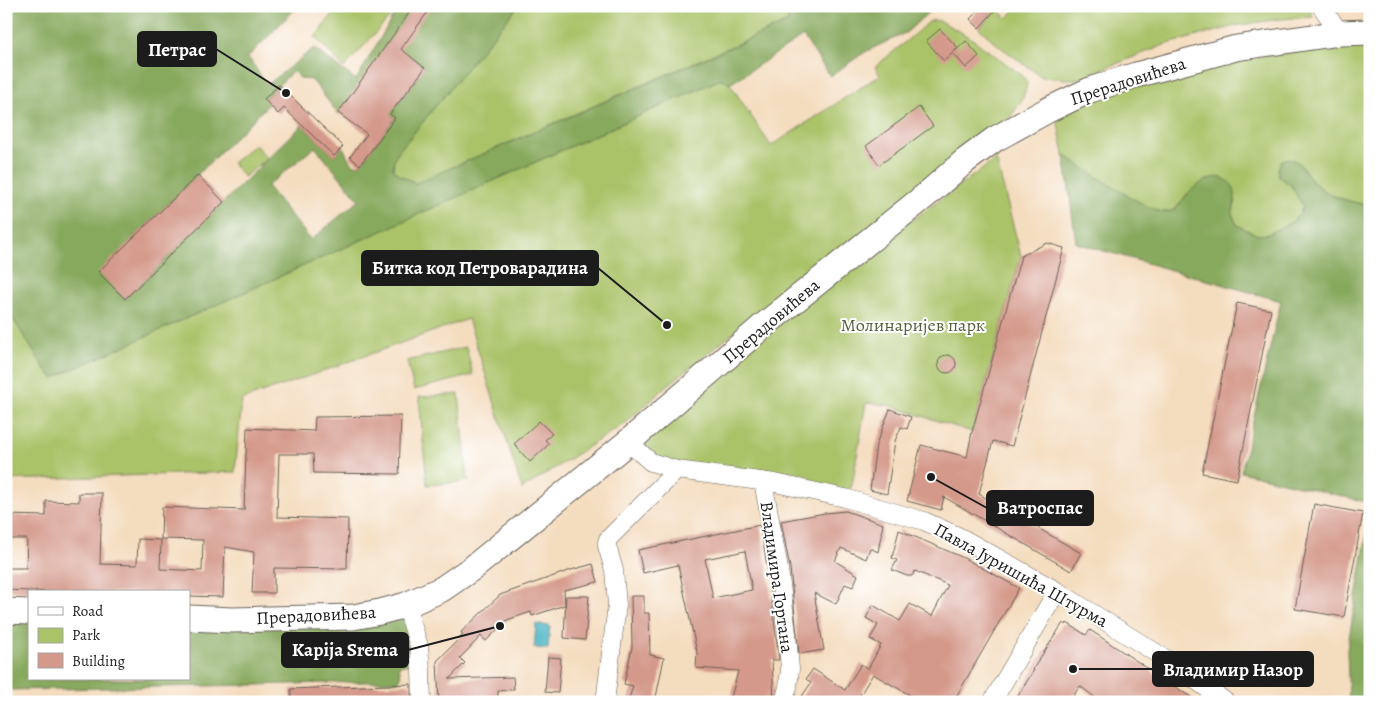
<svg xmlns="http://www.w3.org/2000/svg" width="1376" height="708" viewBox="0 0 1376 708" font-family="Alegreya,serif">
	<style>
		.green { fill: #aac369; stroke: #637042 }
		.forest { fill: #87a95d; stroke: #52623c; fill-rule: evenodd }
		.water { fill: #46b3c2; stroke: #31686f }
		.building { fill: #d4998a; fill-rule: evenodd }
		.lines { fill: none; stroke-linecap: round; stroke-linejoin: round }
		.minor-casing { stroke: #685f55; stroke-width: 19 }
		.secondary-casing { stroke: #685f55; stroke-width: 27 }
		.minor { stroke: #fff; stroke-width: 18 }
		.secondary { stroke: #fff; stroke-width: 25 }
		.labels { text-anchor: middle; dominant-baseline: central; stroke-width: 4; stroke-linejoin: round; paint-order: stroke }
		.street-label { font-size: 18px; fill: #1c1c1c; stroke: #fff }
		.park-label { font-size: 18px; fill: #555f3b; stroke: #fff }
		.leader { fill: none; stroke: #1c1c1c; stroke-width: 2 }
		.callout-dot { fill: #1c1c1c; stroke: #fff; stroke-width: 2 }
		.callout { fill: #1c1c1c; stroke: #1c1c1c; stroke-width: 2 }
		.callout-label { font-size: 19px; text-anchor: middle; font-weight: bold; fill: #fff }
	</style>
	<rect width="100%" height="100%" fill="#fff"/>
	<filter id="ink" filterUnits="userSpaceOnUse"><feTurbulence type="fractalNoise" baseFrequency=".02" numOctaves="2"/><feDisplacementMap in="SourceGraphic" scale="10" xChannelSelector="R" yChannelSelector="G"/><feConvolveMatrix kernelMatrix="1 2 1 2 8 2 1 2 1" color-interpolation-filters="sRGB"/></filter>
	<filter id="wash" filterUnits="userSpaceOnUse"><feTurbulence type="fractalNoise" baseFrequency=".0096" numOctaves="4" result="noise"/><feDisplacementMap in="SourceGraphic" scale="20" xChannelSelector="R" yChannelSelector="G"/><feGaussianBlur stdDeviation="1.12" result="paint"/><feColorMatrix in="noise" values="0 0 0 0 0 0 0 0 0 0 0 0 0 0 0 0 0 1.4 0 .05"/><feComposite in="paint" operator="in"/></filter>
	<g filter="url(#wash)">
		<rect width="100%" height="100%" fill="#f4dcbe"/>
		<path class="green" d="M 339,6 L 394,6 L 397,9 L 344,68 L 315,37 Z
			M 518,6 L 784,6 L 790,21 L 416,183 L 399,175 L 393,169 L 394,160 L 398,152 Z
			M 1015,6 L 1309,6 L 1313,17 L 1279,19 L 1235,26 L 1164,45 L 1078,79 L 1067,79 L 1042,77 L 999,46 L 979,28 L 997,9 L 1007,18 L 1017,8 Z
			M 934,20 L 940,21 L 968,36 L 1023,76 L 1027,83 C 1025,96 1020,104 1012,115 L 753,317 L 668,385 L 627,422 L 522,489 L 468,319 L 242,400 L 235,472 L 6,480 L 6,308 L 45,369 L 53,378 L 721,79 L 730,84 L 771,146 L 880,75 L 875,67 L 929,22 Z
			M 1370,41 L 1370,206 C 1341,200 1316,193 1302,165 L 1291,185 L 1303,206 L 1300,214 L 1292,222 L 1268,234 L 1257,235 L 1237,225 L 1232,214 L 1236,201 L 1187,194 C 1181,202 1175,213 1164,212 C 1149,212 1090,172 1074,162 L 1064,154 L 1057,119 L 1094,98 L 1184,68 Z
			M 255,144 L 267,158 L 244,177 L 232,163 Z
			M 996,159 L 1021,256 L 972,432 L 888,405 L 866,403 L 852,485 L 845,498 L 651,462 L 645,441 L 765,335 L 908,223 Z
			M 466,347 L 473,375 L 414,390 L 407,361 Z
			M 459,394 L 468,481 L 427,485 L 419,397 Z"/>
		<path class="forest" d="M 6,6 L 298,6 L 248,57 L 267,85 L 314,48 L 356,80 L 399,6 L 518,6 L 398,152 L 394,160 L 393,169 L 399,175 L 416,183 L 789,22 L 784,6 L 935,6 L 907,32 L 865,52 L 830,76 L 803,36 L 730,84 L 721,79 L 53,378 L 45,369 L 6,308 ZM 408,55 L 425,68 L 398,104 ZM 293,71 L 301,79 L 312,80 L 338,114 L 346,106 L 382,105 L 395,118 L 360,165 L 355,165 C 348,160 346,154 343,146 L 334,156 L 302,125 L 125,299 L 99,272 L 269,104 L 264,99 ZM 315,147 L 359,200 L 311,240 L 267,186 Z
			M 1064,154 L 1074,162 C 1090,172 1150,212 1164,212 C 1176,213 1180,202 1187,195 C 1193,187 1203,181 1212,178 C 1217,177 1222,177 1226,180 C 1239,187 1235,202 1232,214 L 1237,225 L 1257,235 L 1268,234 L 1292,222 L 1300,214 L 1303,206 L 1291,185 L 1279,177 L 1278,169 L 1281,161 L 1288,158 C 1304,163 1299,166 1308,175 C 1312,180 1317,186 1322,190 C 1332,198 1357,203 1370,206 L 1370,503 L 1241,472 L 1281,301 L 1076,243 Z
			M 1370,515 L 1370,702 L 1349,702 L 1347,650 Z
			M 406,605 L 421,662 L 399,666 L 401,677 L 399,681 L 254,685 L 6,690 L 6,622 L 29,621 L 29,679 L 189,679 L 189,619 Z"/>
		<path class="water" d="M 536,624 L 550,626 L 548,649 L 534,648 Z"/>
		<g id="blocks">
			<path class="building" d="M 414,6 L 432,6 L 401,49 L 425,68 L 390,114 L 395,118 L 360,165 L 350,157 L 367,134 L 338,113 Z
				M 982,6 L 999,6 L 979,28 L 970,19 Z
				M 940,29 L 958,48 L 944,61 L 926,41 Z
				M 966,41 L 979,56 L 966,68 L 953,53 Z
				M 279,85 L 343,146 L 334,156 L 284,108 L 278,114 L 264,99 Z
				M 919,107 L 933,126 L 879,165 L 866,146 Z
				M 198,175 L 224,202 L 125,299 L 98,272 Z
				M 1047,243 L 1064,248 L 1012,446 L 993,441 L 979,494 L 1081,553 L 1071,571 L 944,497 L 941,510 L 907,501 L 921,445 L 967,457 L 972,432 L 1021,256 Z
				M 1237,303 L 1271,310 L 1237,480 L 1202,473 Z
				M938 364a9 9 0 1 1 18 0a9 9 0 1 1-18 0Z
				M 890,409 L 911,417 L 907,429 L 901,427 L 895,441 L 887,494 L 870,490 L 876,445 Z
				M 401,416 L 399,474 L 314,473 L 313,454 L 279,454 L 277,517 L 348,519 L 347,569 L 274,568 L 274,593 L 252,593 L 254,552 L 225,547 L 223,597 L 189,596 L 189,592 L 52,592 L 6,590 L 6,568 L 26,568 L 27,539 L 6,539 L 6,515 L 46,516 L 46,501 L 79,502 L 79,493 L 102,493 L 100,564 L 137,565 L 138,539 L 161,540 L 160,569 L 202,571 L 203,540 L 161,539 L 162,507 L 244,510 L 247,428 L 314,431 L 315,417 Z
				M 539,421 L 552,434 L 545,440 L 549,444 L 530,462 L 514,444 Z
				M 1314,504 L 1363,513 L 1344,617 L 1295,609 Z
				M 846,511 L 883,524 L 878,552 L 870,548 L 866,559 L 841,548 L 835,561 L 858,575 L 853,587 L 845,584 L 836,604 L 814,593 L 824,650 L 799,654 L 790,568 L 781,521 L 825,513 Z
				M 760,525 L 768,571 L 779,660 L 772,660 L 774,702 L 730,702 L 738,671 L 696,668 L 697,652 L 678,565 L 643,573 L 638,550 ZM 745,551 L 752,590 L 713,598 L 705,559 Z
				M 899,530 L 964,558 L 1019,588 L 953,702 L 922,702 L 873,674 L 858,698 L 864,702 L 798,702 L 811,683 L 806,679 L 813,669 L 845,690 L 861,664 L 868,669 L 881,645 L 870,639 L 878,625 L 866,618 L 873,605 L 900,621 L 910,604 L 932,616 L 948,585 L 915,571 L 912,576 L 907,576 L 892,570 L 897,560 L 892,558 Z
				M 593,564 L 598,582 L 564,590 L 565,605 L 532,616 L 531,612 L 507,620 L 486,641 L 481,636 L 460,658 L 465,663 L 449,679 L 513,677 L 514,689 L 498,691 L 498,702 L 439,702 L 437,661 L 463,635 L 461,632 L 500,595 L 571,570 Z
				M 566,596 L 589,596 L 585,640 L 564,638 Z
				M 631,596 L 644,596 L 644,613 L 649,613 L 650,655 L 664,658 L 655,702 L 628,702 L 633,686 L 624,684 L 632,647 Z
				M 1063,623 L 1066,625 L 1067,623 L 1086,635 L 1090,630 L 1198,702 L 1101,702 L 1080,686 L 1069,702 L 1014,702 L 1034,670 L 1033,669 Z
				M 548,657 L 561,658 L 558,693 L 545,692 Z
				M 411,684 L 411,702 L 291,702 L 291,689 Z"/>
		</g>
	</g>
	<g filter="url(#ink)">
		<use href="#blocks" fill-opacity="0" stroke="#685f55" stroke-width="1"/>
		<g class="lines">
			<defs>
				<path id="minor" d="M 1321,6 L 1340,33
					M 628,442 L 651,462 L 677,470 L 775,483 L 845,498 L 924,521 L 962,538 L 1057,591 L 1169,661 L 1226,702
					M 763,481 L 779,569 L 787,633 L 790,669 L 788,687 L 784,702
					M 406,605 L 419,646 L 421,671 L 422,702
					M 605,702 L 617,605 L 614,570 L 607,546 L 607,542 L 608,539 L 677,470
					M 992,702 L 1057,591"/>
				<path id="secondary" d="M 6,611 L 29,612
					M 189,618 L 232,620 L 353,617 L 380,612 L 406,605 L 442,589 L 474,567 L 628,442 L 763,326 L 925,196 L 965,161 L 995,139 L 1048,110 L 1090,90 L 1136,75 L 1236,48 L 1340,33 L 1370,32"/>
			</defs>
			<use href="#minor" class="minor-casing"/>
			<use href="#secondary" class="secondary-casing"/>
			<use href="#minor" class="minor"/>
			<use href="#secondary" class="secondary"/>
		</g>
	</g>
	<g class="labels">
		<g class="street-label">
			<text transform="translate(1128 81) rotate(-18)">Прерадовићева</text>
			<text transform="translate(771 321) rotate(-40)">Прерадовићева</text>
			<text transform="translate(1021 575) rotate(29)">Павла Јуришића Штурма</text>
			<text transform="translate(777 577) rotate(82)">Владимира Гортана</text>
			<text transform="translate(316 615) rotate(-3)">Прерадовићева</text>
		</g>
		<g class="park-label">
			<text x="913" y="325">Молинаријев парк</text>
		</g>
	</g>
	<path class="leader" d="M286 93L216 49M667 325L598 268M931 477L987 508M500 626L408 650M1073 669L1153 669"/>
	<g class="callout-dot">
		<circle cx="286" cy="93" r="5"/>
		<circle cx="667" cy="325" r="5"/>
		<circle cx="931" cy="477" r="5"/>
		<circle cx="500" cy="626" r="5"/>
		<circle cx="1073" cy="669" r="5"/>
	</g>
	<g class="callout">
		<rect x="138" y="32" width="78" height="34" rx="5"/>
		<rect x="362" y="251" width="236" height="34" rx="5"/>
		<rect x="987" y="491" width="106" height="34" rx="5"/>
		<rect x="282" y="633" width="126" height="34" rx="5"/>
		<rect x="1153" y="652" width="160" height="34" rx="5"/>
	</g>
	<g class="callout-label">
		<text x="177" y="56">Петрас</text>
		<text x="480" y="274">Битка код Петроварадина</text>
		<text x="1040" y="514">Ватроспас</text>
		<text x="345" y="656">Kapija Srema</text>
		<text x="1233" y="676">Владимир Назор</text>
	</g>
	<rect width="1376" height="708" fill="none" stroke="#fff" stroke-width="25"/>
	<rect x="28" y="590" width="162" height="90" fill="#ffffff" stroke="#a4a4a4"/>
	<rect x="38" y="607" width="25" height="8" fill="#ffffff" stroke="#a4a4a4"/>
	<text x="72" y="616" font-size="15" fill="#1c1c1c">Road</text>
	<rect x="38" y="628" width="25" height="15" fill="#aac369" stroke="#a4a4a4"/>
	<text x="72" y="640" font-size="15" fill="#1c1c1c">Park</text>
	<rect x="38" y="653" width="25" height="15" fill="#d4998a" stroke="#a4a4a4"/>
	<text x="72" y="666" font-size="15" fill="#1c1c1c">Building</text>
</svg>
